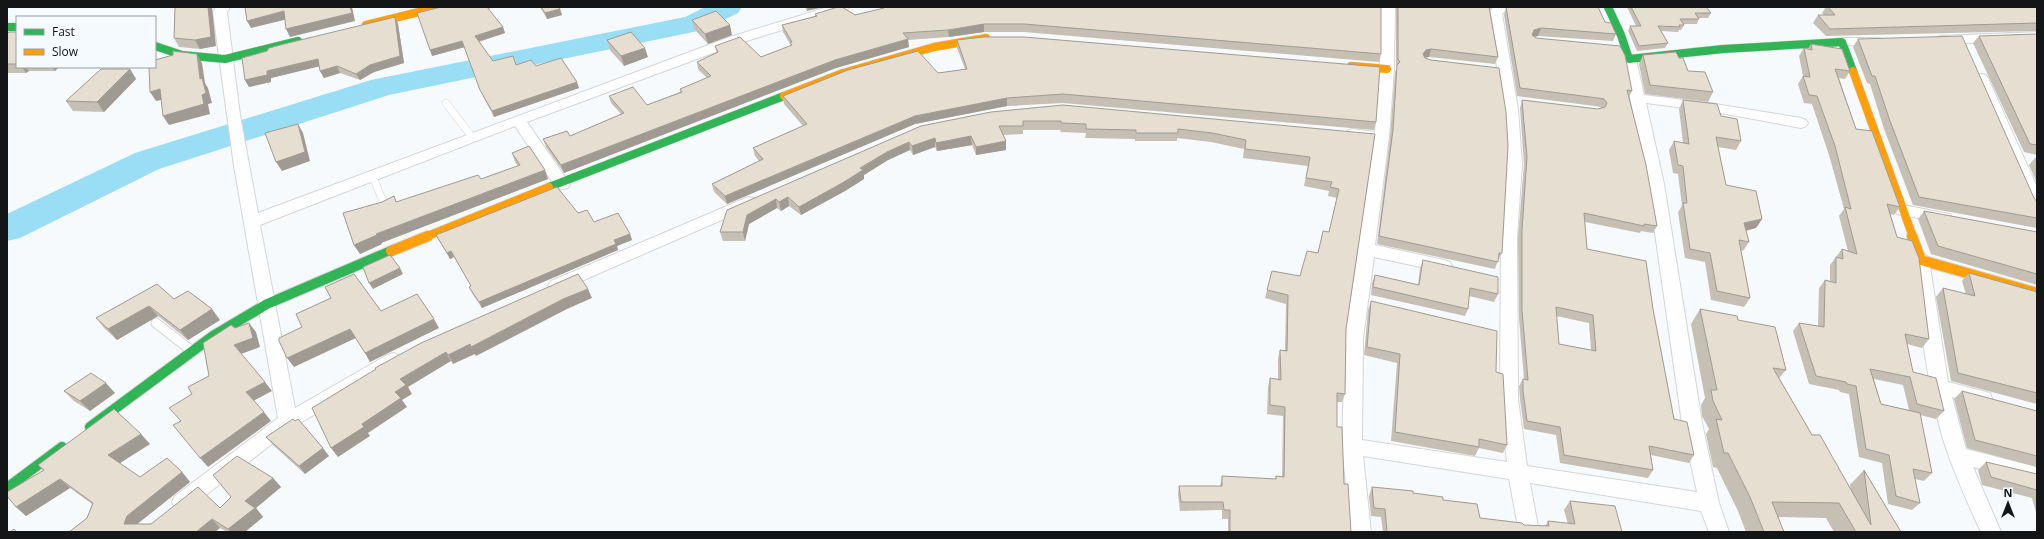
<svg xmlns="http://www.w3.org/2000/svg" width="2044" height="539" viewBox="0 0 2044 539" font-family="'Open Sans',sans-serif">
	<style>
		.lines { fill: none; stroke-linecap: round; stroke-linejoin: round }
		.river { fill: #9adef5; fill-rule: evenodd }
		.lane-far1-casing { stroke: #d3d5d7; stroke-width: 8 }
		.lane-casing { stroke: #d3d5d7; stroke-width: 11 }
		.street-casing { stroke: #d3d5d7; stroke-width: 2 }
		.fast-far1-casing { stroke: #d3d5d7; stroke-width: 9 }
		.fast-casing { stroke: #d3d5d7; stroke-width: 12 }
		.slow-far1-casing { stroke: #d3d5d7; stroke-width: 9 }
		.slow-casing { stroke: #d3d5d7; stroke-width: 12 }
		.lane-far1 { stroke: #fefeff; stroke-width: 7 }
		.lane { stroke: #fefeff; stroke-width: 9 }
		.street { fill: #fefeff; fill-rule: evenodd }
		.fast-far1 { stroke: #30b455; stroke-width: 8 }
		.fast { stroke: #30b455; stroke-width: 10 }
		.slow-far1 { stroke: #ff9f0a; stroke-width: 8 }
		.slow { stroke: #ff9f0a; stroke-width: 10 }
		.wall { fill: #c5bfb4; fill-rule: evenodd }
		.shaded-wall { fill: #a09b92 }
		.building { fill: #e5ded1; stroke: #a09b92; fill-rule: evenodd }
	</style>
	<rect width="100%" height="100%" fill="#f7fafc"/>
	<g class="lines">
		<path class="river" d="M 705,7 L 742,7 L 738,13 L 703,30 L 389,95 L 159,169 L 20,238 L 7,241 L 7,214 L 135,153 L 371,80 L 685,17 Z"/>
		<defs>
			<path id="lane-far1" d="M 446,103 L 472,137
				M 372,175 L 385,206"/>
			<path id="lane" d="M 156,323 L 192,351"/>
			<path id="street" d="M 216,7 L 230,7 L 227,12 L 240,115 L 258,213 L 730,37 L 828,7 L 849,7 L 847,10 L 740,43 L 527,122 L 570,184 L 568,188 L 562,189 L 556,188 L 515,126 L 260,225 L 295,408 L 387,355 L 393,353 L 399,355 L 402,360 L 399,365 L 295,426 L 189,508 L 182,511 L 175,508 L 172,502 L 175,496 L 278,418 L 234,166 L 213,12 Z
				M 1381,7 L 1395,7 L 1394,69 L 1389,137 L 1375,245 L 1444,260 L 1450,262 L 1452,266 L 1450,270 L 1444,272 L 1374,257 L 1363,338 L 1362,440 L 1507,462 L 1500,399 L 1501,238 L 1506,164 L 1504,109 L 1488,14 L 1493,7 L 1509,7 L 1502,14 L 1518,109 L 1522,164 L 1517,238 L 1518,399 L 1527,466 L 1697,492 L 1682,423 L 1648,184 L 1622,59 L 1624,56 L 1634,56 L 1636,59 L 1644,95 L 1715,104 L 1801,118 L 1806,120 L 1808,123 L 1806,126 L 1801,128 L 1715,112 L 1646,103 L 1664,184 L 1702,423 L 1719,503 L 1729,532 L 1709,532 L 1701,511 L 1530,483 L 1539,532 L 1519,532 L 1509,479 L 1363,456 L 1371,532 L 1351,532 L 1342,446 L 1345,338 L 1374,141 L 1347,137 L 1345,134 L 1347,131 L 1352,129 L 1375,132 L 1380,69 Z
				M 2037,32 L 2037,40 L 1941,44 L 1936,43 L 1934,40 L 1936,37 L 1941,36 Z
				M 1842,38 L 1878,38 L 1883,39 L 1885,42 L 1883,45 L 1878,46 L 1837,45 L 1835,42 L 1837,39 Z
				M 1981,74 L 1986,75 L 1988,78 L 2037,187 L 2037,211 L 2031,210 L 2029,206 L 1974,78 L 1976,75 Z
				M 748,197 L 754,198 L 756,202 L 754,206 L 563,289 L 557,291 L 551,289 L 548,285 L 551,281 Z
				M 1903,205 L 1944,213 L 1950,214 L 1952,218 L 1950,222 L 1944,223 L 1897,214 L 1895,210 L 1897,206 Z
				M 1921,254 L 1927,256 L 1929,260 L 1948,382 L 1990,393 L 1992,398 L 1990,403 L 1983,405 L 1952,397 L 1966,449 L 2037,467 L 2037,483 L 1973,467 L 2001,532 L 1981,532 C 1967,502 1953,471 1943,439 C 1926,381 1920,320 1913,260 L 1915,256 Z"/>
			<path id="fast-far1" d="M 1608,7 L 1621,35 L 1629,59 L 1723,49 L 1842,42 L 1853,71
				M 7,27 L 17,27
				M 155,46 L 182,55 L 225,59 L 298,41
				M 549,187 L 784,96"/>
			<path id="fast" d="M 90,427 L 213,336 L 267,304 L 391,251
				M 7,488 L 62,447"/>
			<path id="slow-far1" d="M 366,25 L 439,7
				M 1351,66 L 1387,69
				M 1853,71 L 1913,237
				M 784,96 L 843,73 L 934,47 L 986,38
				M 425,237 L 549,187"/>
			<path id="slow" d="M 1912,236 L 1921,260 L 2037,293
				M 391,251 L 428,236"/>
		</defs>
		<use href="#lane-far1" class="lane-far1-casing"/>
		<use href="#lane" class="lane-casing"/>
		<use href="#street" class="street-casing"/>
		<use href="#fast-far1" class="fast-far1-casing"/>
		<use href="#fast" class="fast-casing"/>
		<use href="#slow-far1" class="slow-far1-casing"/>
		<use href="#slow" class="slow-casing"/>
		<use href="#lane-far1" class="lane-far1"/>
		<use href="#lane" class="lane"/>
		<use href="#street" class="street"/>
		<use href="#fast-far1" class="fast-far1"/>
		<use href="#fast" class="fast"/>
		<use href="#slow-far1" class="slow-far1"/>
		<use href="#slow" class="slow"/>
	</g>
	<path class="wall" d="M 175,7 L 216,46 L 200,49 L 179,47 L 174,38 Z
		M 540,7 L 559,7 L 562,15 L 547,19 Z
		M 881,7 L 1381,7 L 1381,54 L 1379,62 L 1024,32 L 984,32 L 949,37 L 908,40 L 909,47 L 836,68 L 564,173 L 546,147 L 543,139 L 570,136 L 621,114 L 611,103 L 609,96 L 647,105 L 680,92 L 680,89 L 707,78 L 698,69 L 697,62 L 717,53 L 715,46 L 761,57 L 791,46 L 790,44 L 783,32 L 782,25 L 815,16 L 815,14 L 855,15 L 882,9 Z
		M 1396,7 L 1492,7 L 1490,9 L 1498,57 L 1495,64 L 1429,57 L 1424,57 L 1502,253 L 1498,260 L 1495,269 L 1377,244 L 1390,137 L 1395,72 L 1397,68 L 1396,66 Z
		M 1506,7 L 1605,22 L 1616,34 L 1613,41 L 1538,36 L 1534,37 L 1536,38 L 1632,91 L 1629,97 L 1657,226 L 1653,233 L 1641,231 L 1640,233 L 1585,222 L 1587,249 L 1653,309 L 1674,419 L 1694,455 L 1689,463 L 1651,455 L 1653,470 L 1648,478 L 1560,463 L 1556,435 L 1524,429 L 1520,399 L 1519,386 L 1523,379 L 1524,379 L 1519,318 L 1518,238 L 1524,164 L 1520,108 L 1522,100 L 1598,109 L 1602,108 L 1600,107 L 1595,106 L 1517,96 L 1504,15 ZM 1556,316 L 1589,323 L 1591,350 L 1559,344 Z
		M 1627,7 L 1706,7 L 1711,13 L 1708,18 L 1699,18 L 1697,24 L 1683,24 L 1684,25 L 1681,30 L 1679,30 L 1678,32 L 1661,31 L 1668,43 L 1665,48 L 1637,51 L 1628,31 L 1630,26 L 1636,26 Z
		M 1826,7 L 2037,7 L 2037,31 L 1826,36 L 1813,23 L 1818,15 L 1824,15 L 1822,13 Z
		M 488,9 L 503,27 L 505,33 L 479,42 L 493,61 L 516,65 L 536,66 L 579,88 L 494,117 L 483,96 L 465,47 L 432,56 Z
		M 395,17 L 398,24 L 404,63 L 374,72 L 360,80 L 340,73 L 324,78 L 320,71 L 319,66 L 271,78 L 271,82 L 249,87 L 245,80 Z
		M 692,20 L 732,35 L 708,44 L 694,29 Z
		M 17,32 L 17,67 L 59,67 L 55,71 L 29,71 L 26,73 L 7,73 L 7,34 Z
		M 2037,34 L 2037,155 L 2024,152 L 1973,43 L 1979,36 Z
		M 1858,39 L 2034,198 L 2037,202 L 2037,228 L 1913,205 L 1884,129 L 1870,84 L 1867,83 L 1853,47 Z
		M 607,40 L 648,57 L 624,66 L 610,50 Z
		M 957,40 L 1376,122 L 1374,130 L 1063,103 L 1007,106 L 915,124 L 727,204 L 714,192 L 712,184 L 759,161 L 755,156 L 753,148 L 803,126 L 784,104 L 783,96 L 965,69 L 957,48 Z
		M 1811,44 L 1850,71 L 1845,79 L 1839,78 L 1856,129 L 1900,207 L 1894,215 L 1890,214 L 1929,339 L 1922,348 L 1907,344 L 1913,372 L 1944,411 L 1936,419 L 1920,415 L 1932,473 L 1924,481 L 1915,479 L 1920,503 L 1912,510 L 1888,504 L 1882,463 L 1859,457 L 1849,394 L 1840,392 L 1839,390 L 1809,384 L 1793,331 L 1799,323 L 1818,326 L 1819,288 L 1825,280 L 1830,281 L 1830,265 L 1842,249 L 1848,251 L 1839,216 L 1844,209 L 1829,155 L 1812,104 L 1804,103 L 1798,84 L 1803,76 L 1799,56 L 1804,48 L 1808,49 ZM 1874,379 L 1903,385 L 1909,410 L 1881,404 Z
		M 1643,55 L 1679,58 L 1688,71 L 1713,92 L 1708,102 L 1645,94 L 1639,64 Z
		M 130,69 L 136,79 L 104,112 L 73,111 L 66,101 Z
		M 1683,100 L 1721,116 L 1741,141 L 1736,150 L 1718,147 L 1726,185 L 1762,219 L 1756,228 L 1746,231 L 1749,242 L 1743,251 L 1741,250 L 1750,298 L 1744,307 L 1711,300 L 1705,262 L 1685,258 L 1678,212 L 1682,206 L 1678,174 L 1673,173 L 1669,150 L 1674,141 L 1683,143 L 1679,109 Z
		M 991,112 L 1375,134 L 1346,329 L 1345,394 L 1342,402 L 1337,402 L 1337,427 L 1344,484 L 1351,532 L 1228,532 L 1228,519 L 1222,519 L 1222,510 L 1180,511 L 1178,494 L 1179,486 L 1220,486 L 1222,476 L 1275,479 L 1276,476 L 1282,477 L 1283,416 L 1267,414 L 1268,387 L 1270,378 L 1278,379 L 1278,359 L 1280,350 L 1285,350 L 1286,304 L 1265,298 L 1267,290 L 1300,276 L 1317,253 L 1329,232 L 1337,198 L 1328,196 L 1329,191 L 1304,186 L 1308,166 L 1243,158 L 1244,149 L 1211,142 L 1177,138 L 1177,141 L 1135,141 L 1135,139 L 1085,138 L 1086,133 L 1060,132 L 1061,130 L 1023,130 L 1023,134 L 1003,135 L 1006,150 L 976,155 L 972,145 L 937,151 L 935,147 L 913,155 L 910,150 L 888,160 L 864,175 L 864,179 L 845,191 L 801,215 L 789,206 L 781,211 L 777,208 L 749,224 L 745,241 L 723,241 L 720,232 L 727,210 Z
		M 512,153 L 548,179 L 381,243 L 382,244 L 360,254 L 354,245 L 382,202 L 394,196 L 397,202 L 481,179 L 518,166 L 515,162 Z
		M 2036,157 L 2037,157 L 2037,183 L 2029,165 Z
		M 1924,211 L 2037,232 L 2037,285 L 1931,254 L 1918,219 Z
		M 578,213 L 594,222 L 630,234 L 632,240 L 617,246 L 618,250 L 482,308 L 472,293 L 469,287 L 471,286 L 454,257 L 450,259 L 436,235 Z
		M 1423,260 L 1498,294 L 1494,302 L 1469,296 L 1468,309 L 1465,316 L 1371,295 L 1372,283 L 1375,275 L 1418,285 L 1420,268 Z
		M 1969,273 L 2037,292 L 2037,404 L 1951,381 L 1936,297 L 1943,288 L 1966,294 L 1962,281 Z
		M 174,299 L 220,320 L 188,340 L 158,316 L 117,340 L 105,329 L 96,318 Z
		M 1371,301 L 1496,372 L 1507,445 L 1503,453 L 1479,448 L 1475,456 L 1391,441 L 1397,363 L 1364,355 L 1368,310 Z
		M 1700,309 L 1738,320 L 1786,370 L 1779,378 L 1812,435 L 1851,489 L 1850,485 L 1864,470 L 1901,532 L 1834,532 L 1826,518 L 1778,517 L 1784,532 L 1746,532 L 1738,511 L 1717,468 L 1713,467 L 1706,434 L 1709,429 L 1702,416 L 1701,405 L 1705,398 L 1691,324 Z
		M 64,391 L 115,393 L 90,411 L 74,401 Z
		M 1962,391 L 2037,411 L 2037,467 L 1967,448 L 1954,399 Z
		M 266,437 L 329,456 L 305,474 L 273,445 Z
		M 150,444 L 119,463 L 140,477 L 182,472 L 190,482 L 137,524 L 151,524 L 220,508 L 273,478 L 281,487 L 256,508 L 263,517 L 245,532 L 227,532 L 220,528 L 69,532 L 87,518 L 92,504 L 70,488 L 26,516 L 16,507 L 43,470 L 38,465 Z
		M 1986,462 L 2037,474 L 2037,516 L 2032,498 L 1982,485 L 1978,470 Z
		M 1372,487 L 1413,493 L 1443,500 L 1480,518 L 1524,525 L 1545,526 L 1548,521 L 1568,524 L 1564,510 L 1570,501 L 1622,532 L 1383,532 L 1381,517 L 1371,516 L 1369,496 Z"/>
	<path class="shaded-wall" d="M 208,7 L 212,7 L 216,46 L 200,49 L 195,40 Z
		M 350,7 L 352,7 L 355,21 L 290,37 L 286,29 Z
		M 485,7 L 493,7 L 486,10 Z
		M 806,7 L 824,7 L 807,11 Z
		M 560,9 L 562,15 L 547,19 L 545,13 Z
		M 284,11 L 288,19 L 251,28 L 247,21 Z
		M 395,17 L 398,24 L 404,63 L 374,72 L 360,80 L 356,74 Z
		M 984,24 L 984,32 L 949,37 L 948,30 Z
		M 730,25 L 732,35 L 708,44 L 705,34 Z
		M 503,27 L 505,33 L 477,42 L 475,36 Z
		M 1541,28 L 1538,36 L 1532,37 L 1534,30 Z
		M 908,39 L 909,47 L 836,68 L 564,173 L 561,165 L 835,60 Z
		M 462,41 L 465,47 L 432,56 L 430,50 Z
		M 645,48 L 648,57 L 624,66 L 621,56 Z
		M 1431,49 L 1429,57 L 1424,58 L 1423,54 L 1426,50 Z
		M 197,54 L 202,63 L 205,83 L 208,88 L 212,103 L 208,104 L 210,114 L 169,125 L 163,116 L 202,95 Z
		M 318,59 L 321,66 L 271,78 L 271,82 L 249,87 L 245,80 L 267,71 Z
		M 337,66 L 340,73 L 324,78 L 320,71 Z
		M 22,67 L 26,67 L 29,71 L 26,73 Z
		M 52,67 L 59,67 L 55,71 Z
		M 130,69 L 136,79 L 104,112 L 97,102 Z
		M 577,82 L 579,88 L 494,117 L 492,111 Z
		M 160,89 L 166,99 L 156,101 L 150,92 Z
		M 1007,98 L 1007,106 L 915,124 L 727,204 L 725,196 L 915,116 Z
		M 298,124 L 303,133 L 310,161 L 282,171 L 276,162 Z
		M 971,136 L 972,145 L 937,151 L 936,143 Z
		M 935,138 L 935,147 L 913,155 L 912,146 Z
		M 1006,141 L 1006,150 L 976,155 L 976,147 Z
		M 909,142 L 910,150 L 888,160 L 864,175 L 864,179 L 845,191 L 801,215 L 799,207 L 887,152 Z
		M 545,170 L 548,179 L 381,243 L 382,244 L 360,254 L 354,245 L 376,234 Z
		M 788,197 L 789,206 L 781,211 L 779,202 Z
		M 776,199 L 777,208 L 749,224 L 745,241 L 743,232 L 747,215 Z
		M 1762,219 L 1756,228 L 1739,232 L 1744,223 Z
		M 630,234 L 632,240 L 617,246 L 618,250 L 482,308 L 479,302 L 614,240 Z
		M 451,251 L 454,257 L 450,259 L 447,253 Z
		M 400,268 L 403,274 L 373,289 L 369,283 Z
		M 588,289 L 592,298 L 567,309 L 476,356 L 471,347 L 563,299 Z
		M 149,306 L 158,316 L 117,340 L 108,329 Z
		M 212,309 L 220,320 L 188,340 L 180,330 Z
		M 434,319 L 439,328 L 370,362 L 365,353 Z
		M 249,323 L 256,332 L 260,347 L 241,354 L 234,345 Z
		M 350,329 L 356,338 L 294,367 L 287,358 Z
		M 470,344 L 475,354 L 453,364 L 448,355 Z
		M 446,352 L 451,361 L 408,387 L 412,394 L 402,400 L 407,407 L 368,433 L 370,436 L 338,457 L 331,448 L 362,424 L 395,392 L 400,379 Z
		M 265,382 L 272,391 L 253,401 L 246,392 Z
		M 106,383 L 115,393 L 90,411 L 80,401 Z
		M 264,412 L 271,421 L 208,467 L 200,458 Z
		M 141,434 L 150,444 L 117,465 L 108,455 Z
		M 323,448 L 329,456 L 305,474 L 299,466 Z
		M 182,472 L 190,482 L 136,525 L 124,524 L 127,516 Z
		M 273,478 L 281,487 L 256,508 L 263,517 L 245,532 L 231,532 L 228,529 L 245,501 Z
		M 60,479 L 70,488 L 26,516 L 16,507 Z
		M 212,519 L 220,528 L 215,532 L 196,532 Z"/>
	<path class="building" d="M 175,7 L 208,7 L 211,37 L 195,40 L 174,38 Z
		M 245,7 L 350,7 L 352,13 L 286,29 L 284,11 L 247,21 Z
		M 441,7 L 487,7 L 503,27 L 475,36 L 493,61 L 513,56 L 516,65 L 531,60 L 536,66 L 561,58 L 577,82 L 492,111 L 480,90 L 462,41 L 430,50 L 417,13 Z
		M 541,7 L 559,7 L 560,9 L 545,13 Z
		M 838,7 L 842,7 L 855,15 L 884,8 L 884,7 L 1381,7 L 1381,54 L 1024,24 L 984,24 L 948,30 L 903,33 L 908,39 L 835,60 L 561,165 L 543,139 L 567,131 L 570,136 L 624,113 L 609,96 L 633,87 L 647,105 L 682,92 L 680,89 L 711,76 L 697,62 L 718,52 L 715,46 L 740,37 L 761,57 L 792,45 L 790,43 L 792,42 L 782,25 L 817,16 L 815,14 Z
		M 1398,7 L 1489,7 L 1498,57 L 1431,49 L 1426,50 L 1423,54 L 1425,58 L 1431,60 L 1499,68 L 1506,112 L 1508,146 L 1502,253 L 1499,253 L 1498,262 L 1379,236 L 1393,130 L 1397,65 L 1400,62 L 1398,59 Z
		M 1506,7 L 1598,7 L 1605,22 L 1611,23 L 1616,34 L 1541,28 L 1534,30 L 1532,35 L 1536,38 L 1620,46 L 1625,55 L 1632,91 L 1627,90 L 1646,165 L 1657,226 L 1644,224 L 1644,226 L 1584,213 L 1587,249 L 1646,261 L 1653,309 L 1674,419 L 1687,422 L 1694,455 L 1649,446 L 1653,470 L 1564,455 L 1560,427 L 1527,421 L 1523,391 L 1523,379 L 1528,380 L 1522,310 L 1522,230 L 1527,157 L 1522,100 L 1598,109 L 1605,107 L 1607,103 L 1604,99 L 1598,98 L 1520,88 ZM 1556,307 L 1593,315 L 1596,351 L 1559,344 Z
		M 1631,7 L 1706,7 L 1711,13 L 1695,13 L 1699,19 L 1680,19 L 1684,25 L 1679,25 L 1680,27 L 1658,26 L 1668,43 L 1639,46 L 1630,26 L 1641,26 Z
		M 1828,7 L 2037,7 L 2037,23 L 1830,29 L 1818,15 L 1835,15 Z
		M 716,11 L 730,25 L 705,34 L 692,20 Z
		M 395,17 L 400,56 L 370,65 L 356,74 L 337,66 L 320,71 L 318,59 L 267,71 L 267,75 L 245,80 L 242,58 L 267,51 L 269,48 L 288,43 Z
		M 9,32 L 17,32 L 17,64 L 7,64 L 7,34 Z
		M 631,32 L 645,48 L 621,56 L 607,40 Z
		M 2037,34 L 2037,145 L 2030,144 L 1979,36 Z
		M 1962,36 L 2034,198 L 2037,202 L 2037,218 L 1919,197 L 1890,121 L 1875,76 L 1872,76 L 1858,39 Z
		M 984,37 L 1024,37 L 1380,67 L 1376,122 L 1063,94 L 1007,98 L 915,116 L 725,196 L 712,184 L 763,159 L 753,148 L 807,124 L 783,96 L 848,70 L 918,51 L 938,73 L 967,69 L 957,40 Z
		M 1811,44 L 1842,49 L 1850,71 L 1835,69 L 1856,129 L 1872,131 L 1900,207 L 1887,204 L 1897,237 L 1912,241 L 1919,258 L 1929,339 L 1905,334 L 1913,372 L 1936,378 L 1944,411 L 1917,404 L 1910,377 L 1870,369 L 1881,404 L 1920,413 L 1932,473 L 1913,469 L 1920,503 L 1896,496 L 1889,455 L 1866,449 L 1856,386 L 1847,384 L 1846,382 L 1816,376 L 1799,323 L 1824,327 L 1825,280 L 1836,283 L 1836,257 L 1843,259 L 1842,249 L 1857,254 L 1845,207 L 1851,209 L 1835,146 L 1817,96 L 1809,95 L 1803,76 L 1810,77 L 1804,48 L 1812,50 Z
		M 173,51 L 197,54 L 200,79 L 202,78 L 206,93 L 202,95 L 204,104 L 163,116 L 160,89 L 150,92 L 149,67 L 155,67 L 155,60 L 173,55 Z
		M 1676,52 L 1679,58 L 1683,58 L 1688,71 L 1705,72 L 1713,92 L 1650,85 L 1643,55 Z
		M 101,69 L 130,69 L 97,102 L 66,101 Z
		M 1683,100 L 1717,104 L 1721,116 L 1737,119 L 1741,141 L 1716,137 L 1726,185 L 1756,191 L 1762,219 L 1744,223 L 1749,242 L 1739,240 L 1750,298 L 1717,291 L 1710,253 L 1690,249 L 1683,203 L 1687,203 L 1683,166 L 1678,165 L 1674,141 L 1689,144 Z
		M 1063,105 L 1375,134 L 1346,329 L 1345,394 L 1337,393 L 1337,427 L 1342,427 L 1344,484 L 1348,484 L 1351,532 L 1230,532 L 1230,510 L 1224,510 L 1223,502 L 1181,502 L 1179,486 L 1222,486 L 1222,476 L 1276,479 L 1276,476 L 1284,477 L 1285,407 L 1270,405 L 1270,378 L 1281,380 L 1280,350 L 1287,351 L 1288,295 L 1267,290 L 1272,271 L 1300,276 L 1307,251 L 1318,253 L 1323,231 L 1329,232 L 1339,189 L 1330,187 L 1332,182 L 1306,178 L 1310,157 L 1245,149 L 1246,140 L 1212,133 L 1178,129 L 1178,133 L 1136,133 L 1136,130 L 1086,129 L 1086,124 L 1061,123 L 1061,121 L 1023,121 L 1023,126 L 999,126 L 1006,141 L 976,147 L 971,136 L 936,143 L 935,138 L 912,146 L 909,142 L 887,152 L 860,168 L 863,170 L 844,182 L 799,207 L 788,197 L 779,202 L 776,199 L 747,215 L 743,232 L 720,232 L 727,210 L 921,126 L 991,112 Z
		M 298,124 L 305,152 L 276,162 L 265,133 Z
		M 529,146 L 545,170 L 376,234 L 377,235 L 354,245 L 343,213 L 382,202 L 394,196 L 396,202 L 478,175 L 481,179 L 520,165 L 512,153 Z
		M 557,187 L 578,213 L 587,210 L 594,222 L 618,213 L 630,234 L 614,240 L 616,244 L 479,302 L 469,287 L 471,286 L 451,251 L 447,253 L 436,235 Z
		M 1924,211 L 2037,232 L 2037,274 L 1938,246 Z
		M 390,255 L 400,268 L 369,283 L 363,267 Z
		M 1423,260 L 1498,277 L 1498,294 L 1470,288 L 1468,309 L 1373,287 L 1375,275 L 1419,285 Z
		M 1969,273 L 2037,292 L 2037,393 L 1958,373 L 1943,288 L 1975,296 Z
		M 354,274 L 381,311 L 417,294 L 434,319 L 365,353 L 350,329 L 287,358 L 279,341 L 279,338 L 302,327 L 296,314 L 331,298 L 325,287 Z
		M 578,274 L 588,289 L 563,299 L 471,347 L 470,344 L 448,355 L 446,352 L 400,379 L 406,385 L 395,392 L 401,398 L 362,424 L 364,427 L 331,448 L 312,408 L 376,369 L 375,368 L 421,343 Z
		M 157,284 L 174,299 L 188,291 L 212,309 L 180,330 L 149,306 L 108,329 L 96,318 Z
		M 1371,301 L 1497,331 L 1496,372 L 1503,374 L 1507,445 L 1479,439 L 1479,447 L 1395,432 L 1400,354 L 1367,347 Z
		M 1700,309 L 1737,316 L 1738,320 L 1775,327 L 1786,370 L 1773,368 L 1812,435 L 1820,435 L 1871,525 L 1864,470 L 1901,532 L 1856,532 L 1839,503 L 1772,502 L 1784,532 L 1764,532 L 1750,497 L 1728,453 L 1724,453 L 1716,419 L 1722,420 L 1713,401 L 1711,390 L 1717,390 Z
		M 249,323 L 253,338 L 234,345 L 265,382 L 246,392 L 264,412 L 200,458 L 173,425 L 181,421 L 169,408 L 192,394 L 188,387 L 209,376 L 203,343 L 231,325 L 235,328 Z
		M 91,373 L 106,383 L 80,401 L 64,391 Z
		M 1962,391 L 2037,411 L 2037,456 L 1975,440 Z
		M 114,409 L 141,434 L 108,455 L 140,477 L 167,458 L 182,472 L 127,516 L 124,524 L 151,524 L 198,487 L 220,508 L 231,497 L 213,475 L 237,456 L 273,478 L 245,501 L 255,508 L 228,529 L 212,519 L 196,532 L 69,532 L 87,518 L 93,503 L 60,479 L 16,507 L 7,496 L 7,492 L 44,470 L 38,465 Z
		M 293,419 L 295,421 L 298,419 L 323,448 L 299,466 L 266,437 Z
		M 1986,462 L 2037,474 L 2037,490 L 1991,477 Z
		M 1372,487 L 1413,491 L 1413,493 L 1443,497 L 1443,500 L 1477,504 L 1480,518 L 1522,523 L 1524,525 L 1549,526 L 1548,521 L 1575,524 L 1570,501 L 1615,506 L 1622,532 L 1387,532 L 1385,509 L 1374,508 Z
		M 14,529 L 17,532 L 10,532 Z"/>
	<rect width="2044" height="539" fill="none" stroke="#131517" stroke-width="16"/>
	<rect x="16" y="16" width="140" height="52" fill="#f4faff" stroke="#9a9ea2"/>
	<rect x="24" y="29" width="20" height="6" fill="#30b455" stroke="#9a9ea2"/>
	<text x="52" y="36" font-size="12" fill="#131517">Fast</text>
	<rect x="24" y="49" width="20" height="6" fill="#ff9f0a" stroke="#9a9ea2"/>
	<text x="52" y="56" font-size="12" fill="#131517">Slow</text>
	<g transform="translate(2008 503)" stroke="#f4faff" stroke-width="3" paint-order="stroke">
	<path d="M0-3L7 15L0 10L-7 15Z" fill="#131517"/>
	<text y="-6" font-size="11" font-weight="bold" text-anchor="middle" fill="#131517">N</text>
	</g>
</svg>
